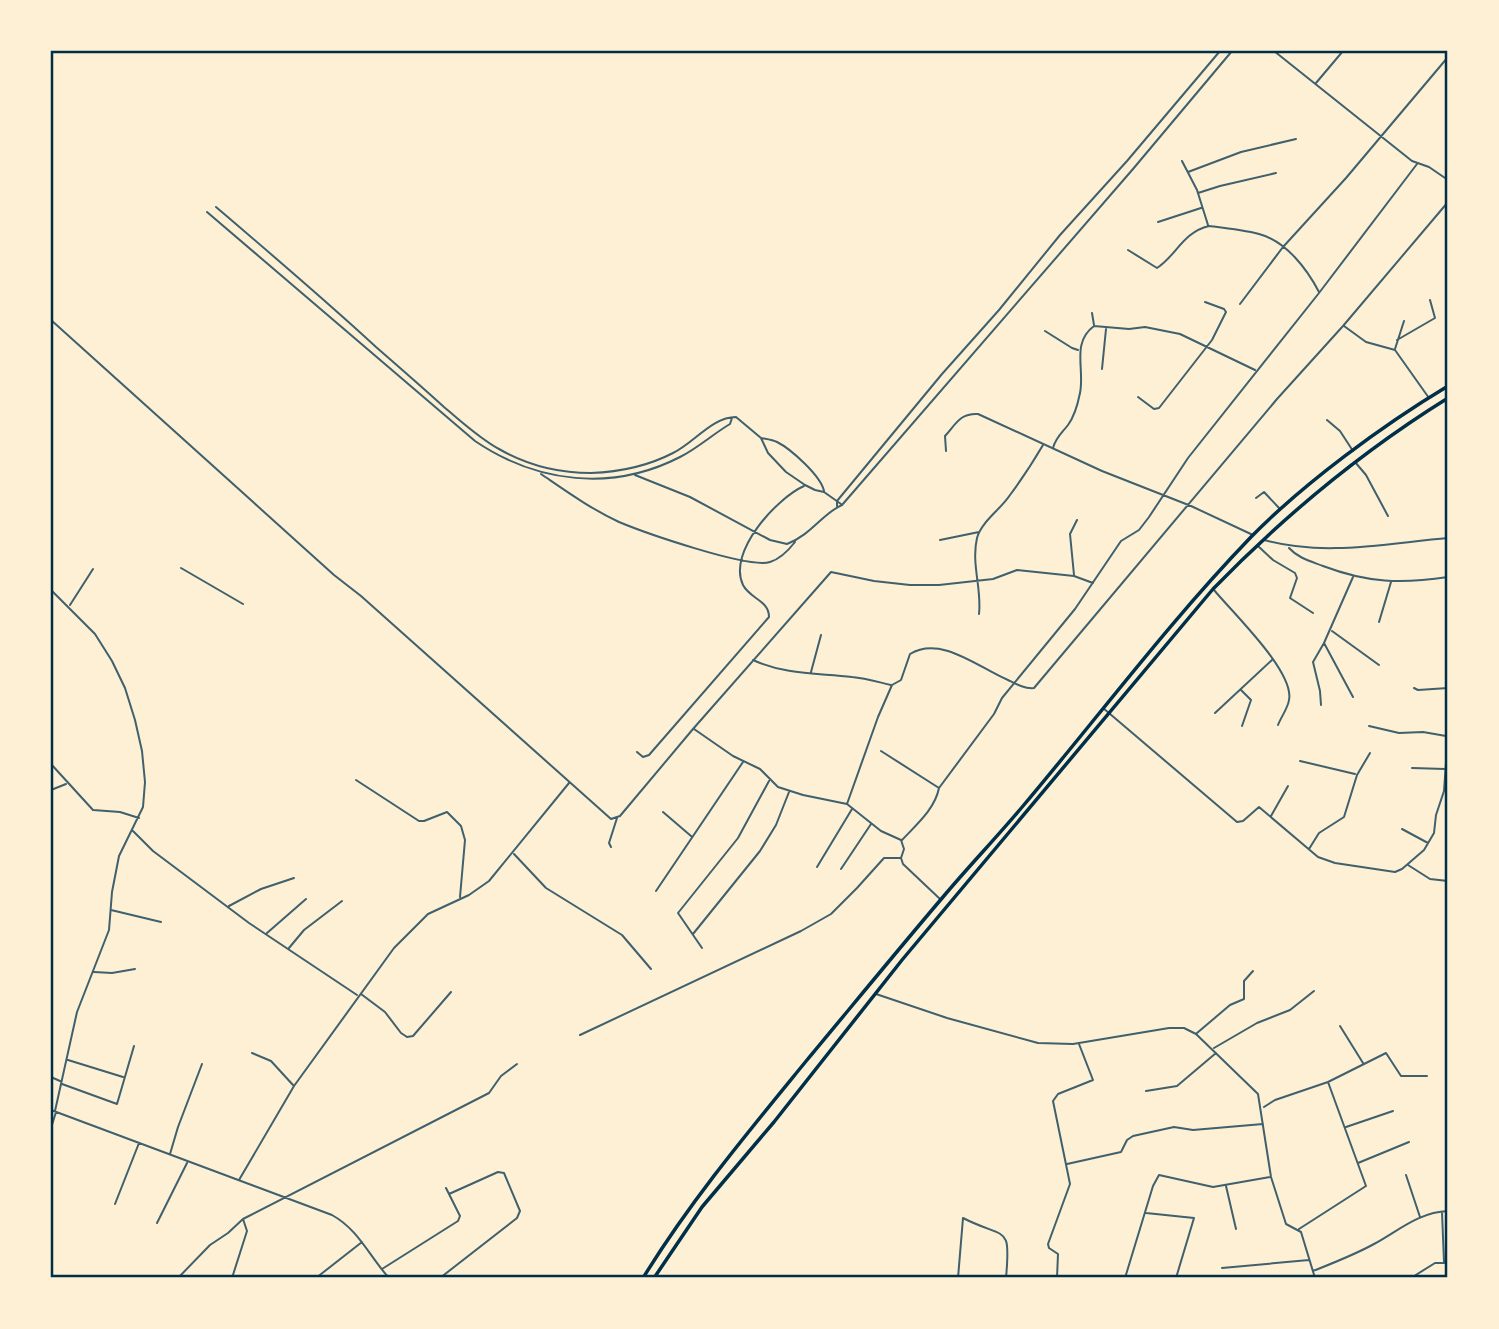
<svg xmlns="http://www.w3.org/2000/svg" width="1499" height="1329" viewBox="0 0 1499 1329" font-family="Arial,sans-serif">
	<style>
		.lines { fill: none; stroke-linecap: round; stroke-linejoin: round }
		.minor { stroke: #3f606c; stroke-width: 2 }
		.primary { stroke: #003049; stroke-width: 3.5 }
		.neatline { fill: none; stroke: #003049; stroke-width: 2.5 }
	</style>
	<rect width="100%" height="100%" fill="#fdf0d5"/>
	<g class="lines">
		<path class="minor" d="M 1274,51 L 1412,161 L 1429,167 L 1448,180
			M 1316,83 L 1343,51
			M 1182,161 L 1197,190 L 1208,225
			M 1188,172 L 1241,152 L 1296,139
			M 1198,193 L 1220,186 L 1276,173
			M 216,207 C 270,253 324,299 376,347 C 399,367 422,387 444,407 C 462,422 479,438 499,449 C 527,465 559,473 591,473 C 619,472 648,466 673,453 C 694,443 712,417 736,417 L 761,438 L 768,453 L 786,472 L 805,485 L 815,490 L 824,492 L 841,504
			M 207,212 L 475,441 C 537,483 612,492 680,457 C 698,448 713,434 730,424 L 732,418
			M 1158,222 L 1201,208
			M 1128,250 L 1157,268 C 1176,256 1183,232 1209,226 C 1225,228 1243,230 1259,234 C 1286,241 1307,269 1319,292
			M 1240,304 L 1283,247 L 1346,178 L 1448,57
			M 1092,313 L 1094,325
			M 51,320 L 334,575 L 361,596 L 611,819 L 620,816 L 693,729 L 831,572 L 874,581 L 910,585 L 939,585 L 993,579 L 1017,570 L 1074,576 L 1093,583
			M 1344,326 L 1366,342 L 1395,350 L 1429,398
			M 1045,331 L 1072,348 L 1078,350
			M 1397,340 L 1435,318 L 1430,300
			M 1395,349 L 1404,321
			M 1102,369 L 1106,329
			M 1138,397 L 1154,409 L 1159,408 L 1212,340 L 1226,312 L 1224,309 L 1205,302
			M 1327,420 L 1340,431 L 1353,451
			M 761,438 C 766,439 773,440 777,442 C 791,449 821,476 824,491
			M 1053,448 C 1056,437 1062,433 1068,425 C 1074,417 1078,403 1080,393 C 1085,369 1071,343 1094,326 L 1129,329 L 1145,327 L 1180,334 L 1255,370
			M 946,451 L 945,436 C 956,424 960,413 978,414 L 1102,471 L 1191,506 L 1253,535
			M 1355,462 L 1366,475 L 1388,516
			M 541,474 C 566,491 591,509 619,522 C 643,532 748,569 770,562 C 780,559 788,551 795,542
			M 635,475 L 690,497 L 770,540 L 787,544 C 811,535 823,513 842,505 L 1133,169 L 1232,51
			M 1256,498 L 1264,492 L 1280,509
			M 837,506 L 837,501 L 942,374 L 999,310 L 1060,235 L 1127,161 L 1220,51
			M 940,540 L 979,532
			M 1264,540 C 1324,557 1388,543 1448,538
			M 1258,546 L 1273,560 L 1295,573 L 1297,578 L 1290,598 L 1313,613
			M 1289,548 C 1298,558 1310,561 1323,566 C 1368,583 1401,584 1448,577
			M 181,568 L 243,604
			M 1074,575 L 1070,534 L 1077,520
			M 51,590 L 95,634 L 112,661 L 125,688 L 135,720 L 142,751 L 145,782 L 143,807 L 119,856 L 112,892 L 109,930 L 77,1012 L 55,1111
			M 1214,590 C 1232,612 1295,672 1289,700 C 1288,708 1281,717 1278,725
			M 70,605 L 93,569
			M 979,614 C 982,589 971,564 977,538 C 981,522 1001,509 1010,495 C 1022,479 1033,462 1043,445
			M 1379,622 L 1391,582
			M 1332,631 L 1379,665
			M 1324,643 L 1353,697
			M 753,660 C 785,675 818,673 852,677 C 865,678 878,682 891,685
			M 811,672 L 821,635
			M 1414,688 L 1418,690 L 1448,688
			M 1241,690 L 1251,700 L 1242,726
			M 1321,705 L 1320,691 L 1313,662 L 1324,643 L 1353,577
			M 1103,708 L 1237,822 L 1243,821 L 1259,807 L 1318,857 L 1335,863 L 1395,872 L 1402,869 L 1424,850 L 1434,833 L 1436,815 L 1444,791 L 1448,734
			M 1215,713 L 1272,660
			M 1369,726 L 1399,733 L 1423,732 L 1446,736
			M 694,729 L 733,756 L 760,769 L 778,787 L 803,795 L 847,804 L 881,831 L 901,840 L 904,849 L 901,858 L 903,864 L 940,899
			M 881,751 L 939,788 C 935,809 916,825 902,840
			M 637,752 L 643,757 L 649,755 L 769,617 C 769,600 750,599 743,585 C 727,552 777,498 804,486
			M 1300,761 L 1355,774
			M 51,764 L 93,810 L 120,812 L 139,818
			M 1412,768 L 1445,769
			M 356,780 L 419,821 L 424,821 L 447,812 L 461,826 L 465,840 L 460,897
			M 939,788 L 994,714 L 1002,698 L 1075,609 L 1121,541 L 1139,530 L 1149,517 L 1188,458 L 1319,293 L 1417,164
			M 51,790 L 66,784
			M 847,804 L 878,717 L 892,685 L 901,680 L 910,654 C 941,635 979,668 1008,680 C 1016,684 1025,689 1034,688 L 1277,399 L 1343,326 L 1448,202
			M 663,812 L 691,836
			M 1271,816 L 1288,786
			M 1402,829 L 1428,843
			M 133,831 L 153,851 L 249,923 L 357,995
			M 611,847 L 609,843 L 617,818
			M 1309,849 L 1319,833 L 1344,817 L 1357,775 L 1370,753
			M 514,854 L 546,888 L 622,935 L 651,969
			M 1408,865 L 1430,879 L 1448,881
			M 817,867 L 852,809
			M 841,869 L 871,824
			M 656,891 L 743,762
			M 229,906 L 261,889 L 294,878
			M 111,910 L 161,922
			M 267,933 L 306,899
			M 693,934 L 760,851 L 776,825 L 789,792
			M 289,948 L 304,930 L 342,901
			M 702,948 L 678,913 L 738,838 L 769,781
			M 94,972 L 112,973 L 135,969
			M 361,994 L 385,1012 L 401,1033 L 407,1037 L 413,1036 L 451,992
			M 876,994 L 947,1018 L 1038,1043 L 1073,1044 L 1169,1028 L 1184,1028 L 1196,1034 L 1258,1094 L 1271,1177 L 1286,1224 L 1301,1232 L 1315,1278
			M 1340,1026 L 1363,1063
			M 1197,1033 L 1230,1005 L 1244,999 L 1244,981 L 1253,971
			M 580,1035 L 801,931 L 831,914 L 857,888 L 884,858 L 901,858
			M 1214,1048 L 1257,1023 L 1290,1010 L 1314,991
			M 252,1053 L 271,1061 L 293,1085
			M 68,1060 L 123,1077
			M 51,1077 L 60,1081
			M 62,1084 L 117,1104 L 134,1046
			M 1146,1091 L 1177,1086 L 1216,1053
			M 1264,1107 L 1275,1100 L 1328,1082 L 1386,1053 L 1401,1076 L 1427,1076
			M 51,1110 L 332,1215 C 359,1230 369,1256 389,1278
			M 1346,1127 L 1393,1111
			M 51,1128 L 56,1112
			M 170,1154 L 178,1127 L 202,1064
			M 1358,1163 L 1409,1142
			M 1067,1164 L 1121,1152 L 1127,1140 L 1133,1136 L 1174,1127 L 1193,1130 L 1263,1124
			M 1406,1175 L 1420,1217
			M 239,1180 L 294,1086 L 394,948 L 428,914 L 469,895 L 489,881 L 569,783
			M 1226,1186 L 1236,1229
			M 115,1204 L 139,1143
			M 1442,1212 L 1444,1262
			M 1146,1213 L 1194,1218 L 1176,1278
			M 157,1223 L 187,1163
			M 1299,1229 L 1366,1186 L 1328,1082
			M 1222,1268 L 1309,1260
			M 382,1269 L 458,1221 L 460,1216 L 446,1188
			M 1313,1271 C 1333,1263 1354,1255 1374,1244 C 1398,1231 1419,1212 1448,1211
			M 178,1278 L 210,1245 L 228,1233 L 243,1219 L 489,1093 L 501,1076 L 517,1064
			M 232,1278 L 247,1231 L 243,1219
			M 316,1278 L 362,1242
			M 440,1278 L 517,1218 L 520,1211 L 504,1173 L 498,1172 L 449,1194
			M 958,1278 L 963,1218 C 1006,1240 1011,1223 1006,1278
			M 1057,1278 L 1058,1254 L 1049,1248 L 1048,1244 L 1070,1184 L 1053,1101 L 1058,1094 L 1093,1080 L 1079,1044
			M 1125,1278 L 1153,1186 L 1159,1175 L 1213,1187 L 1270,1177
			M 1411,1278 L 1435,1263 L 1448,1263"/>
		<path class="primary" d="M 643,1278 C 691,1200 749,1131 807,1060 C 852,1006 897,951 943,897 C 969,866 997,837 1023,806 C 1099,716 1169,622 1251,537 C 1304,483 1383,425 1448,386
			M 654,1278 L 702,1207 L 774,1122 L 902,960 L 1213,589 C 1284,516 1361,452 1448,398"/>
	</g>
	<rect width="1499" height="1329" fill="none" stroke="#fdf0d5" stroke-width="105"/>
	<rect x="52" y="52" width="1394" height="1224" class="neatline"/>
</svg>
